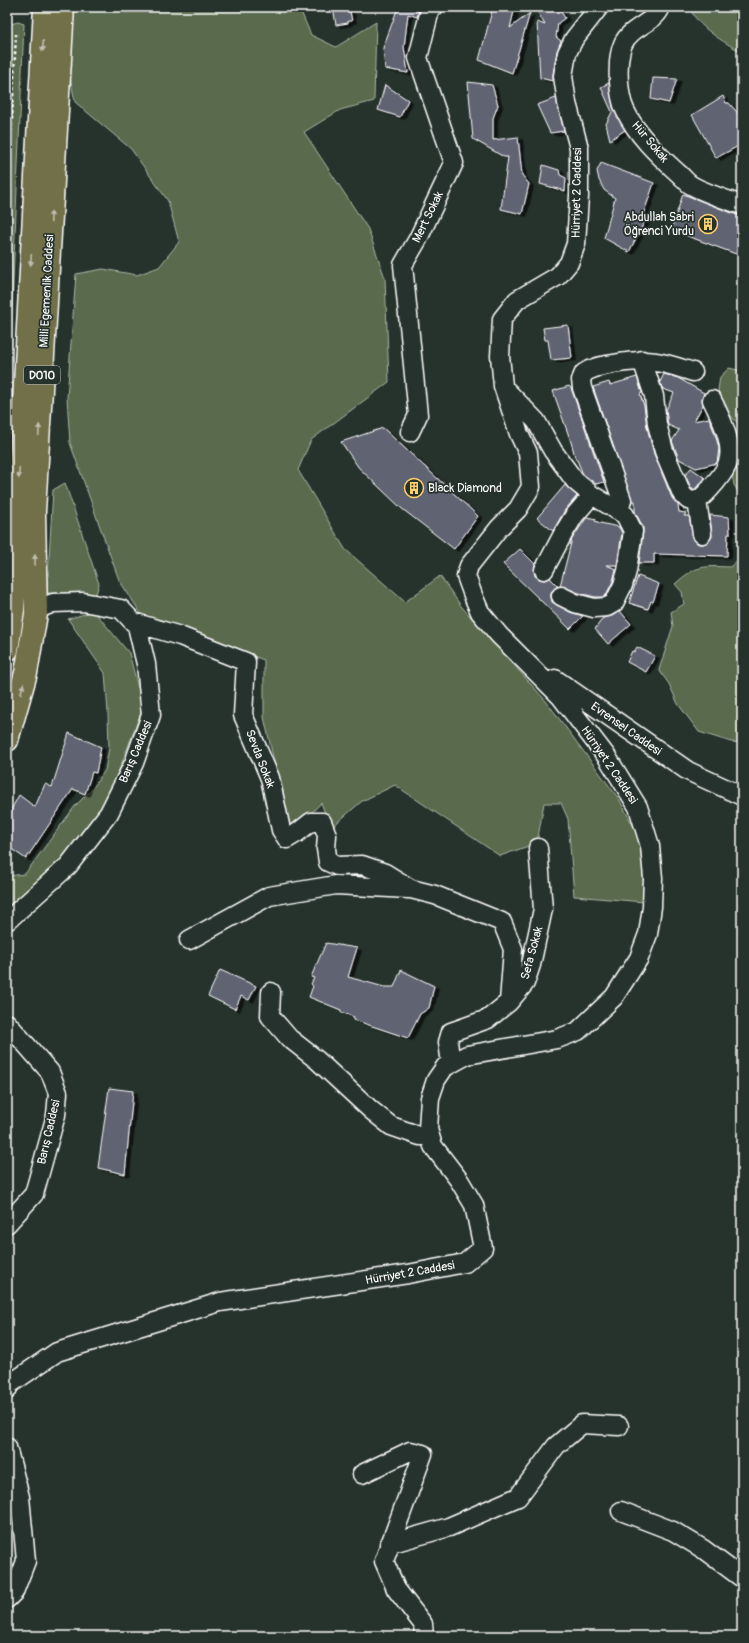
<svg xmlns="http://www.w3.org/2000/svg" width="749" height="1643" viewBox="0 0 749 1643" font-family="Pangolin,sans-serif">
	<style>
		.green { fill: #5a6b4e; stroke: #acb5a6 }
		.building { fill: #616471; stroke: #fff; filter: url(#shadow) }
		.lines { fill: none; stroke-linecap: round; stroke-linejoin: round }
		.minor-casing { stroke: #fff; stroke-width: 21 }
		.highway-casing { stroke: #fff; stroke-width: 25 }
		.path { stroke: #fff; stroke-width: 2.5; stroke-dasharray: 3 3; stroke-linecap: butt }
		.minor { stroke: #26332d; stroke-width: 18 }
		.highway { stroke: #716f4a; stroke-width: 22 }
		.oneway { fill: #bfbeae }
		.labels { text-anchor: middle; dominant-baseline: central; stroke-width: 3.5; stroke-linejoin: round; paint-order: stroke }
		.shield { fill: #26332d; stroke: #bec2c0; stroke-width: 1 }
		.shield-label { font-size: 11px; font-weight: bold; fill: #fff }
		.street-label { font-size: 12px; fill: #fff; stroke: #26332d }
		.poi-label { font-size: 12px; fill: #fff; stroke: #26332d; text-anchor: end }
	</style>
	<defs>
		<filter id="shadow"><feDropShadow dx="4.5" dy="2.5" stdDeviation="0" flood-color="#0009"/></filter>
	</defs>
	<rect width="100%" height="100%" fill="#26332d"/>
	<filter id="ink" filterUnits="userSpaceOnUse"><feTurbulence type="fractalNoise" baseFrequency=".025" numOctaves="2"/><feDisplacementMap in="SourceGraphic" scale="8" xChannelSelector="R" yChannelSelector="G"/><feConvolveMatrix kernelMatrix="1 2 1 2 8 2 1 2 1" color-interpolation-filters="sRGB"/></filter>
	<g filter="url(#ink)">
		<path class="green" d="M 72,7 L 299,7 L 311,35 L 336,47 L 376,22 L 374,101 L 340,110 L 304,132 L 368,229 L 385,278 L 389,382 L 311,440 L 298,470 L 345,549 L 405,602 L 440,576 L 461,606 L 546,701 L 619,799 L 636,831 L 644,866 L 644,902 L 574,896 L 568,819 L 561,803 L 544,803 L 537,843 L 500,856 L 395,785 L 362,801 L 331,828 L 321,803 L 295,830 L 288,823 L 264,717 L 264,660 L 142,615 L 119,580 L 70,443 L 67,398 L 76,274 L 103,269 L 137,275 L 159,267 L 179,242 L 168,201 L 131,149 L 75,102 L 70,77 L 72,65 L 69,51 Z
			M 690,7 L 742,7 L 742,52 C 725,43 695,26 690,7 Z
			M 18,22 L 24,24 L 7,422 L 7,25 Z
			M 729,368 L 742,371 L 742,436 L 740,426 L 724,408 L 718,390 L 720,377 Z
			M 742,439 L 742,498 L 734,485 L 732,474 L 737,464 Z
			M 65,483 L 99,584 L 96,594 L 47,593 L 53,490 Z
			M 742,556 L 742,743 L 731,742 L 699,732 L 678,704 L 669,684 L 659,670 L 673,626 L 671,612 L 684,604 L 682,592 L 675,584 C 696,565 703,566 730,567 Z
			M 94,611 L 129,653 L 143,707 L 115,781 L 90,829 L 62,862 L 7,913 L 7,876 L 25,874 L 75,806 L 92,789 L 105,770 L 109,748 L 108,713 L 105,673 L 68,619 Z"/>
		<path class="building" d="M 333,7 L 349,7 L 352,21 L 348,21 L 348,23 L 336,25 Z
			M 393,7 L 420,7 L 417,17 L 408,14 L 404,47 L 408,73 L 385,69 L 383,48 L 397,10 Z
			M 493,7 L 515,7 L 510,28 L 530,13 L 512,73 L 479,60 Z
			M 535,7 L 558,7 L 565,18 L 558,23 L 556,37 L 561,41 L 557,51 L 553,74 L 553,81 L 540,78 L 537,22 L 545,25 Z
			M 653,78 L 677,79 L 669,103 L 651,99 Z
			M 468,82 L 492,85 L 498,105 L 493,118 L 493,140 L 518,137 L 522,175 L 529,184 L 522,214 L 501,209 L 508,157 L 504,157 L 473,139 Z
			M 609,83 L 613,107 L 625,130 L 610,140 L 606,124 L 612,112 L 601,87 Z
			M 385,85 L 408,100 L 400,117 L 378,110 Z
			M 723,96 L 726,103 L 729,103 L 742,118 L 742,144 L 716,158 L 692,115 Z
			M 556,98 L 564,131 L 550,133 L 537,105 Z
			M 601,163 L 654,183 L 643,215 L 647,217 L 629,252 L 604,238 L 615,198 L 604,190 L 599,180 L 597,171 Z
			M 543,165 L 559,170 L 560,175 L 566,178 L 565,191 L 540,184 Z
			M 683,194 L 742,217 L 742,244 L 736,254 L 671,230 Z
			M 568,325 L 572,358 L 551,360 L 548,340 L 545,340 L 543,328 Z
			M 664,374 L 678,378 L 704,393 L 702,399 L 703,405 L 694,421 L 709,418 L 715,434 L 719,448 L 717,463 L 696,468 L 679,459 L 672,441 L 679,430 L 668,425 L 666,410 L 674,393 L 663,389 L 660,382 Z
			M 637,377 L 642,393 L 640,394 L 644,406 L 647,427 L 654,454 L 672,498 L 678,505 L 679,512 L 686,513 L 684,516 L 689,516 L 694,540 L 698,544 L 703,544 L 708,542 L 712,537 L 710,515 L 729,517 L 730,534 L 728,534 L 727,556 L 654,554 L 654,563 L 639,563 L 643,533 L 643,527 L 635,512 L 635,501 L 632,501 L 593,387 L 609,382 L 610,385 Z
			M 569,386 L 571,388 L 604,482 L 596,484 L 583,474 L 577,460 L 576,460 L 571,442 L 553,391 Z
			M 383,428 L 478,516 L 454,549 L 401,508 L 359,468 L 341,442 Z
			M 691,468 L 705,478 L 694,490 L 691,488 L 685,475 Z
			M 565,485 L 577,496 L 565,510 L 553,531 L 537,518 Z
			M 587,517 L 596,519 L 595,521 L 600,523 L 619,527 L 622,533 L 617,565 L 606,565 L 616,569 L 613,581 L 606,595 L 604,597 L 595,597 L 579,593 L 560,586 L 572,539 Z
			M 520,549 L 535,564 L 534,570 L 535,576 L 539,579 L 544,580 L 550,578 L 558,586 L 551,592 L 551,597 L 552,602 L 570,612 L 583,616 L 570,629 L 503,564 Z
			M 638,576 L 659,584 L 653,602 L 651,601 L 648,609 L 629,603 Z
			M 620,611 L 631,624 L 608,644 L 595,629 L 603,618 L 612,616 Z
			M 637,647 L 655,656 L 646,672 L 627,662 L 632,651 L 634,652 Z
			M 69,733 L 101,747 L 96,773 L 92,772 L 85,794 L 73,789 L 26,859 L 7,846 L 7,817 L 19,795 L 35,807 L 45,784 L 52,787 Z
			M 326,943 L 357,948 L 348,977 L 384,987 L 394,987 L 401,970 L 434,986 L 429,1008 L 420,1014 L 408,1038 L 354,1020 L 354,1017 L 341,1012 L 341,1010 L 309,997 L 313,986 L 311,984 L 314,978 L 311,977 Z
			M 220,970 L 256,986 L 249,1000 L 241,996 L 235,1009 L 208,996 Z
			M 109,1088 L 133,1091 L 125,1174 L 98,1168 Z"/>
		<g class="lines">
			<defs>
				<path id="minor" d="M 661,7 C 654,24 631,26 623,44 C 616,60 618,95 625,110 C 636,134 658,155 678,173 C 682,176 686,182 691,185 C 705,193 727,200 742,205
					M 642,360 L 654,396 L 657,424 L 664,451 L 682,494 L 688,500 L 697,501 C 704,496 710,489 715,483 C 720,477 726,470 728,462 C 734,444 720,416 712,400
					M 507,391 L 536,421 L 553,451 L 575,481 L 592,495 L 625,515 L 633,531 L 627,571 L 623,585 L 614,603 L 607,607 L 594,608 L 575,603 L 561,596
					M 410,432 L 418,415 L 403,265 L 418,239 L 454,163 L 418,58 L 430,10 L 434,7
					M 697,501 L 702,534
					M 616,510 L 621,504 L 622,500 L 582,388 L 581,380 L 584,373 C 593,367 602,366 613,364 C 648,358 660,361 693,372
					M 544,570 L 563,534 L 574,516 L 592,495
					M 133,622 L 180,636 L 246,662 L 243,715 L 270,778 L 281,830 L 287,839 L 297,833 L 311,822 L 322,822 L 327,835 L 326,849 L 328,862 L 337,866 L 362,865 L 385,873 L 411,889 L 435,895 L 502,922 L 513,949 L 509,1002
					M 555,679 L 688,771 L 742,796
					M 7,921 L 68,866 L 109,813 L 134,763 L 151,715 L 146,664 L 137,626 L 121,609 L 83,602 L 53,603 L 36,610
					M 189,940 L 269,896 L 336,885 L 408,889
					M 271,992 L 270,1016 L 289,1038 L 317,1060 L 371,1110 L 391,1126 L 420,1136 L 430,1136
					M 7,1023 L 50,1072 L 58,1093 L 56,1115 L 34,1194 L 7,1224
					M 451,1064 L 448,1042 L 451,1032 L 488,1019 L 509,1002 L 525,983 L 531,965 L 543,909 L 538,848
					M 7,1390 L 10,1384 L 57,1352 L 220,1302 L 408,1274 L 465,1263 L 483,1248 L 474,1205 L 459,1180 L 433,1146 L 428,1129 L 429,1113 L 430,1098 L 436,1080 L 445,1067 L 467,1055 L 557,1039 L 578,1031 L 614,997 L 639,958 L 648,934 L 652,907 L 653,878 L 650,846 L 638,807 L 607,757 L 561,697 L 499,635 L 480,612 L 474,598 L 466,576 L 469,566 L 499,528 L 518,509 L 531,487 L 528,453 L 519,434 L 503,386 L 500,356 L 502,319 L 517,300 L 558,276 L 569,263 L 576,244 L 579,196 L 579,148 L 567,103 L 563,76 L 567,53 L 574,39 L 599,7
					M 7,1447 L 20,1497 L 26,1561 L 14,1592 L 7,1599
					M 362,1474 L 410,1451 L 423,1454 L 384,1561 L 396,1589 L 423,1624 L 424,1636
					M 621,1511 L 673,1531 L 703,1549 L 742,1578
					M 389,1544 L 449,1527 L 518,1497 L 556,1446 L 582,1424 L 619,1426"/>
				<path id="highway" d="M 7,650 L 13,610 L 45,7
					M 7,740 L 26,673 L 36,614 L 34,512 L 63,7"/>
			</defs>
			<use href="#minor" class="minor-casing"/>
			<use href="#highway" class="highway-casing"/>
			<path class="path" d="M 7,222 L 16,34"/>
			<use href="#minor" class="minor"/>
			<use href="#highway" class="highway"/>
		</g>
		<defs><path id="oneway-solid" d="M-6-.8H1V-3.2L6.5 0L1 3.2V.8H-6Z"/></defs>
		<g class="oneway">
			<use href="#oneway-solid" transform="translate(43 46) rotate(93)"/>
			<use href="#oneway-solid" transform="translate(51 217) rotate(-87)"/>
			<use href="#oneway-solid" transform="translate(31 260) rotate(93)"/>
			<use href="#oneway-solid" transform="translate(39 430) rotate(-87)"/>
			<use href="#oneway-solid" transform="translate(19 473) rotate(93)"/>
			<use href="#oneway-solid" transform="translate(35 560) rotate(-91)"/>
			<use href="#oneway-solid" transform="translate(22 689) rotate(-74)"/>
		</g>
	</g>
	<defs>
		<symbol id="building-ring" viewBox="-11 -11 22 22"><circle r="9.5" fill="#26332d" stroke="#ffd166" stroke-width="1.5"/><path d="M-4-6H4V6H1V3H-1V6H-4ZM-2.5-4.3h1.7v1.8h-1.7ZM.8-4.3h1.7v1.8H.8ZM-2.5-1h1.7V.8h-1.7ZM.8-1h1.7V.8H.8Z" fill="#ffd166"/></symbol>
	</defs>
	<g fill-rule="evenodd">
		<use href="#building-ring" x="697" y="213" width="22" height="22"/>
		<use href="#building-ring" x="403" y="477" width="22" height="22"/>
	</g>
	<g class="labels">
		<rect class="shield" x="24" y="366" width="36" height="18" rx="3"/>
		<g class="shield-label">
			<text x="42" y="375">D010</text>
		</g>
		<g class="street-label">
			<text transform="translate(650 142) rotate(50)">Hür Sokak</text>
			<text transform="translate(577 193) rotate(-89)">Hürriyet 2 Caddesi</text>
			<text transform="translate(428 217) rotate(-64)">Mert Sokak</text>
			<text transform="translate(47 291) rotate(-87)">Milli Egemenlik Caddesi</text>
			<text transform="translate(626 729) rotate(35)">Evrensel Caddesi</text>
			<text transform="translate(136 752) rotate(-67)">Barış Caddesi</text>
			<text transform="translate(260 759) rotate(69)">Sevda Sokak</text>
			<text transform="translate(609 765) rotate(56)">Hürriyet 2 Caddesi</text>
			<text transform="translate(532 953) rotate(-75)">Sefa Sokak</text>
			<text transform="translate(49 1132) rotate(-77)">Barış Caddesi</text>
			<text transform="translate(410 1273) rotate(-10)">Hürriyet 2 Caddesi</text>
		</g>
		<g class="poi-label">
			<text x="694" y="217">Abdullah Sabri<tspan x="694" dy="14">Öğrenci Yurdu</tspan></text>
			<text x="428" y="488" text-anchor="start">Black Diamond</text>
		</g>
	</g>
	<rect width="749" height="1643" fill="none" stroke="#26332d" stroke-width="24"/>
	<rect x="12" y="12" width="725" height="1619" fill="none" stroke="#fff" stroke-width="1.5" filter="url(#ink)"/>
</svg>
